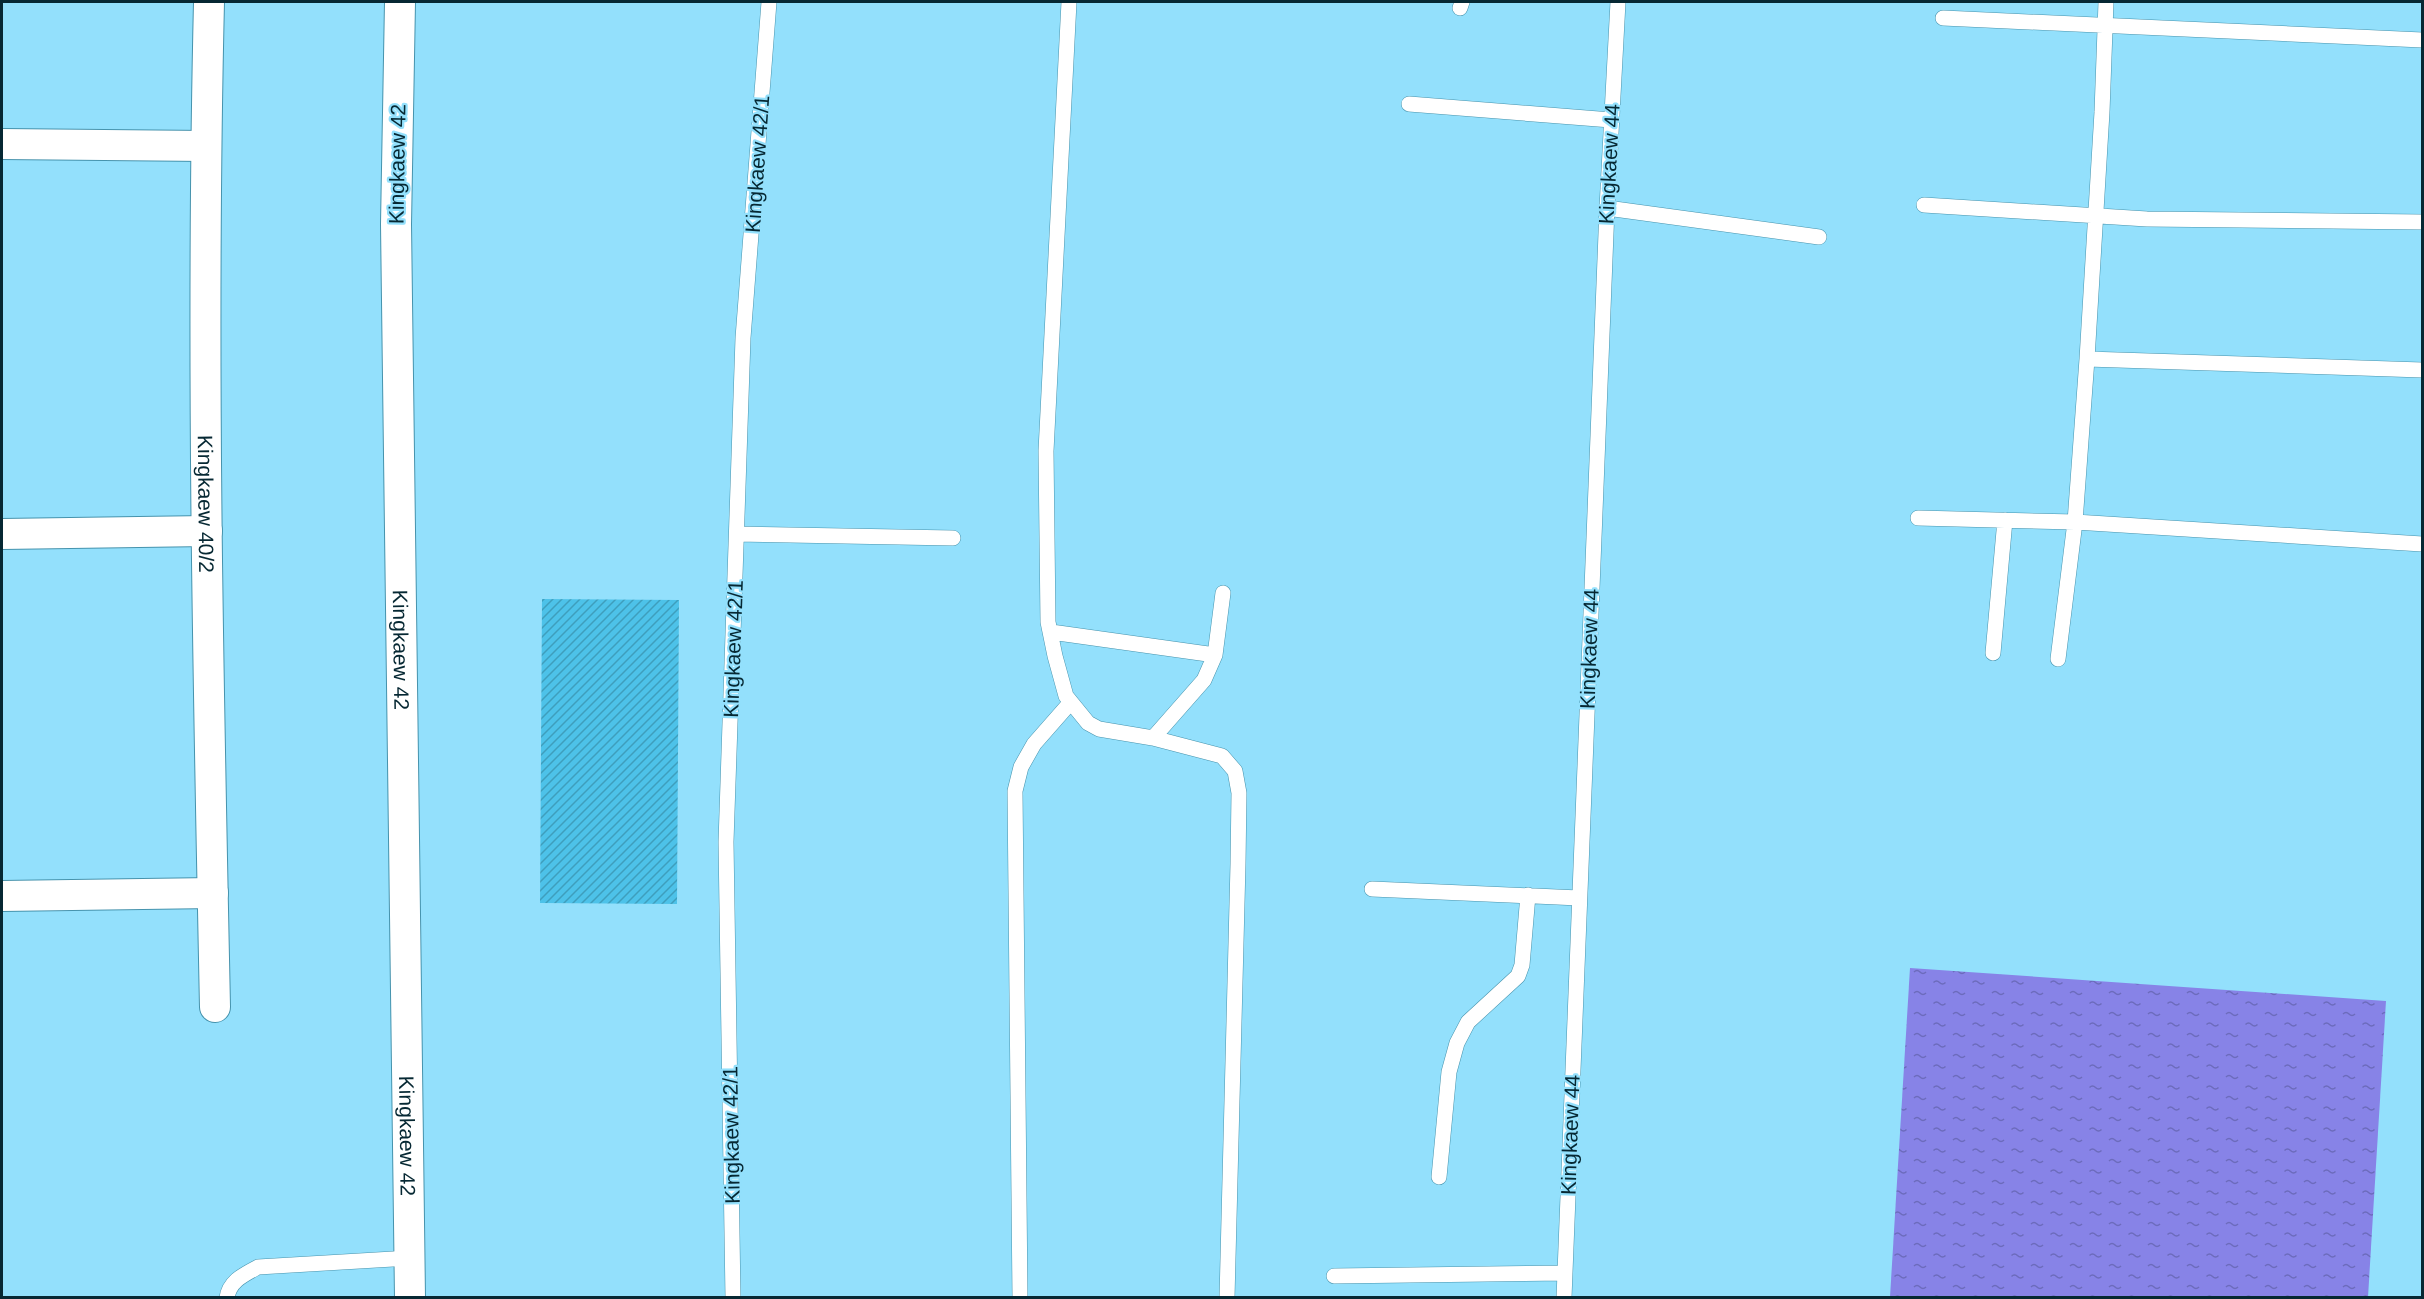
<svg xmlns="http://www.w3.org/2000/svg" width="2424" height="1299" viewBox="0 0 2424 1299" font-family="Arial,sans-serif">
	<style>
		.water { fill: url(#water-ripples) }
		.building { fill: url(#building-hatch) }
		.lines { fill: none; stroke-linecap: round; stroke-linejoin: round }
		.service-casing { stroke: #4693ad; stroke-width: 16 }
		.minor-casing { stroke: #4693ad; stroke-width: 32 }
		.service { stroke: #fff; stroke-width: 15 }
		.minor { stroke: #fff; stroke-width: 30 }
		.labels { text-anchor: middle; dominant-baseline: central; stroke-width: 4.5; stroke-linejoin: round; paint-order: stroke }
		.street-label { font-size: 21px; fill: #062833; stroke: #93e0fc }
	</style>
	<defs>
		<pattern id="water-ripples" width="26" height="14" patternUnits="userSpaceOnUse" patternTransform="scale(1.5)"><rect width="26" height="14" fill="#8783e7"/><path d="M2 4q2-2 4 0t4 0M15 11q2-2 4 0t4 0" fill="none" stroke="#6c6bbc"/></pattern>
		<pattern id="building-hatch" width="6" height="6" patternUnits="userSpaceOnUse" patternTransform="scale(1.5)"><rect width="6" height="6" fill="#4dc2e9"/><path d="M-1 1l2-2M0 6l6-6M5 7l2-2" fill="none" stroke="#3e9ebd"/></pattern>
	</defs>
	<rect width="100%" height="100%" fill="#93e0fc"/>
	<path class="water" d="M 1910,968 L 2386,1001 L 2368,1297 L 1890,1297 Z"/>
	<path class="building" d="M 542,599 L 679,600 L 677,904 L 540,903 Z"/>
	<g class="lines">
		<defs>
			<path id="service" d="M 1069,2 L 1046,451 L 1048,622 L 1055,656 L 1066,696 L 1088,723 L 1099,729 L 1153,738 L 1222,756 L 1235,771 L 1239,793 L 1238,864 L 1227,1298
				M 1460,8 L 1462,2
				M 1943,18 L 2422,40
				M 1409,104 L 1611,120
				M 1924,205 L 2147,219 L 2422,222
				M 1607,208 L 1819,237
				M 2087,359 L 2422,370
				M 1918,518 L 2075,522 L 2422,544
				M 737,534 L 953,538
				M 1051,632 L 1215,655 L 1223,593
				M 1993,653 L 2005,520
				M 2058,659 L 2075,522 L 2087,359 L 2102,112 L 2106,2
				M 1153,738 L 1204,680 L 1215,655
				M 1372,889 L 1579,898
				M 1439,1177 L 1449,1072 L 1457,1043 L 1468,1022 L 1518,976 L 1522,965 L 1528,895
				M 1334,1276 L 1565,1273
				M 227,1298 C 229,1281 245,1274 258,1267 L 410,1258
				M 733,1298 L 726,842 L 743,338 L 769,2
				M 1020,1298 L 1015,791 L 1021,767 L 1034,744 L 1070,703
				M 1564,1298 L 1607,208 L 1618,2"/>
			<g id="minor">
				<path id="s1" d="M 209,2 C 201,336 208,672 215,1007"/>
				<path id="s2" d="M 400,2 L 396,224 L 410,1298"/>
				<path d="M 2,144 L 206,146"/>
				<path d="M 2,534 L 207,531"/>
				<path d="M 2,896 L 213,893"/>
			</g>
		</defs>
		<use href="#service" class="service-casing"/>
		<use href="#minor" class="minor-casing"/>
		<use href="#service" class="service"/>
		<use href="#minor" class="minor"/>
	</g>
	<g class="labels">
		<g class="street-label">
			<text transform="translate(397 164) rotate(-89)">Kingkaew 42</text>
			<text transform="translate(757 164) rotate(-86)">Kingkaew 42/1</text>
			<text transform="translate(1609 164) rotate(-87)">Kingkaew 44</text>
			<text stroke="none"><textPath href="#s1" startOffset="502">Kingkaew 40/2</textPath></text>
			<text transform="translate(733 649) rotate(-88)">Kingkaew 42/1</text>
			<text transform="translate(1589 649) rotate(-88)">Kingkaew 44</text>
			<text stroke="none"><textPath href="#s2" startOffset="648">Kingkaew 42</textPath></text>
			<text stroke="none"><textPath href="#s2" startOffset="1134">Kingkaew 42</textPath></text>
			<text transform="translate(731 1135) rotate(-91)">Kingkaew 42/1</text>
			<text transform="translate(1570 1135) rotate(-88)">Kingkaew 44</text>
		</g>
	</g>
	<rect width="2424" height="1299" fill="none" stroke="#062833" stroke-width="6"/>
</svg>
